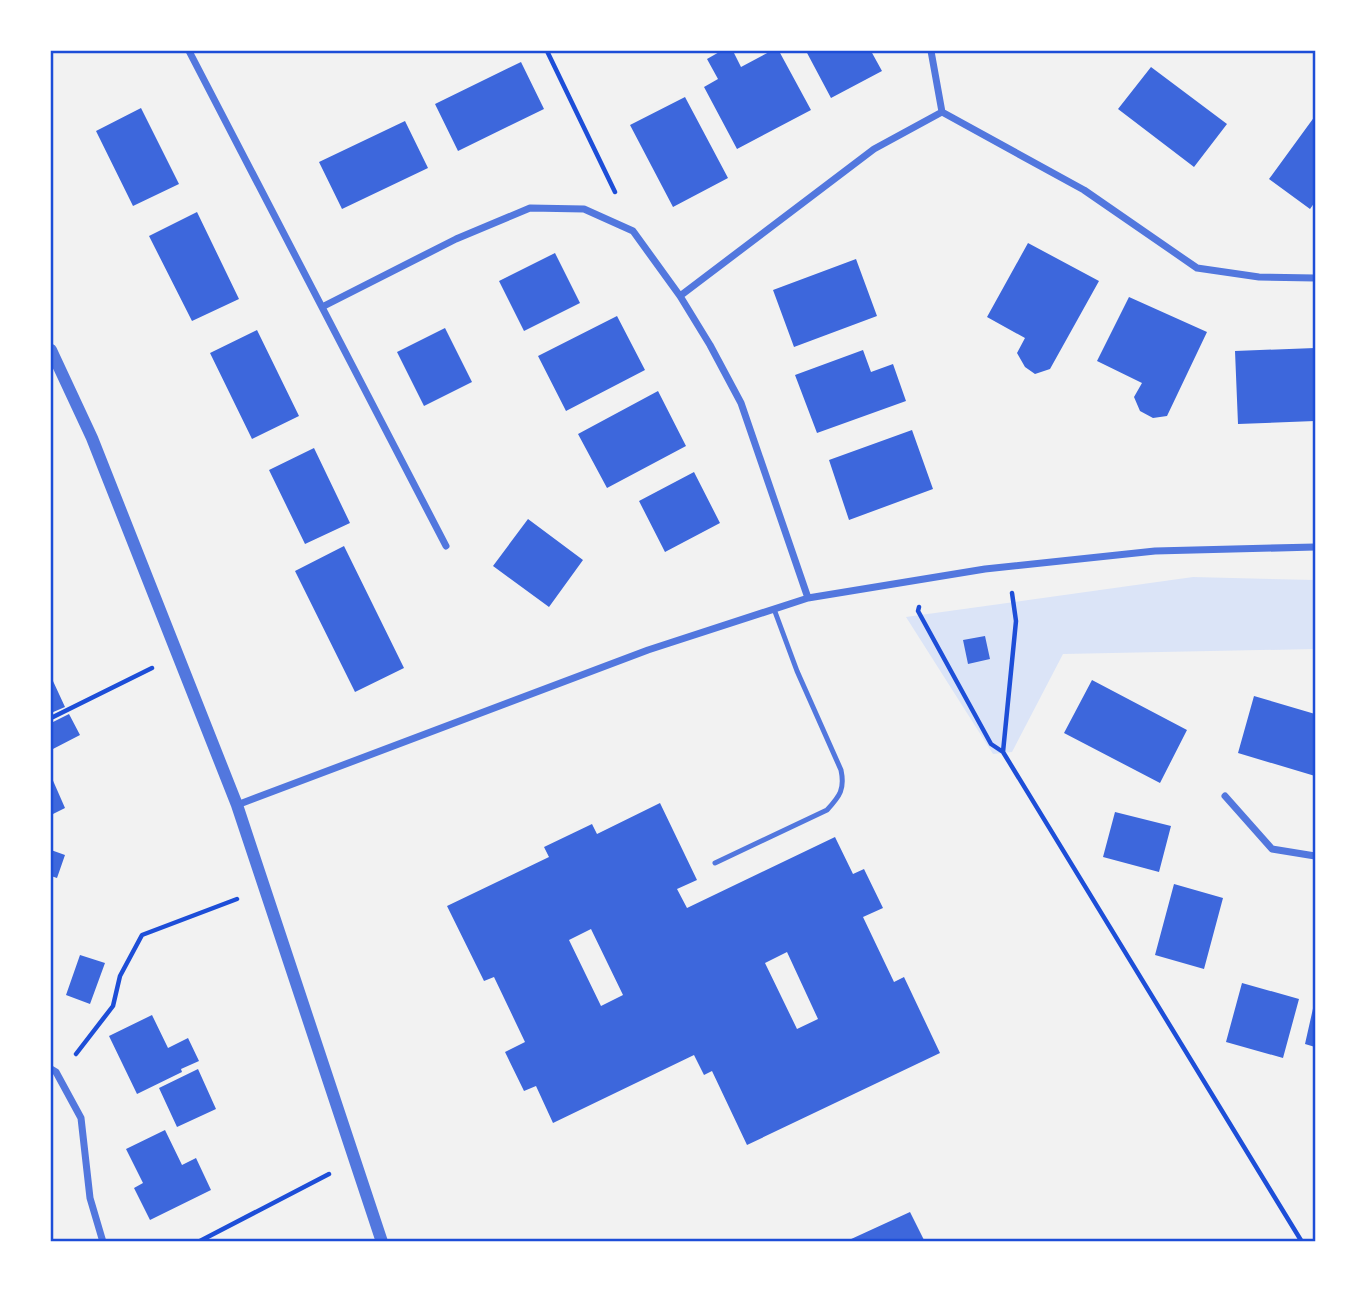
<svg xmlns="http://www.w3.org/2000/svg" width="1366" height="1293" viewBox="0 0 1366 1293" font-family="Overpass,sans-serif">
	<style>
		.green { fill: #dbe4f7 }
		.building { fill: #3d67dc; fill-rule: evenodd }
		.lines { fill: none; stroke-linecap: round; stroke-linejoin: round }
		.path { stroke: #1d4ed8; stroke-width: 4.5 }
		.service { stroke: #5277de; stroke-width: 5 }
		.minor { stroke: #5277de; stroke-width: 7 }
		.tertiary { stroke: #5277de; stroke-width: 12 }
		.neatline { fill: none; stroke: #1d4ed8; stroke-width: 2.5 }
	</style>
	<rect width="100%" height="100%" fill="#f2f2f2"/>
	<path class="green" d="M 1193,577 L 1315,580 L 1315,649 L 1063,654 L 1012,752 L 993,754 L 906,617 Z"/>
	<path class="building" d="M 721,51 L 733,51 L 741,67 L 771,51 L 779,51 L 811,110 L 737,149 L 704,87 L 718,79 L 707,59 Z
		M 806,51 L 871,51 L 882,71 L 831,98 Z
		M 521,62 L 544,109 L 458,151 L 435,104 Z
		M 1151,67 L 1227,124 L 1194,167 L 1118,109 Z
		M 685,97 L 728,178 L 673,207 L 630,125 Z
		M 141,108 L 179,184 L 133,206 L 96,131 Z
		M 1315,116 L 1315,202 L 1310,209 L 1269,179 Z
		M 405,121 L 428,168 L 342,209 L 319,162 Z
		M 197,212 L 239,299 L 192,321 L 149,236 Z
		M 1028,243 L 1099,281 L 1050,369 L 1035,374 L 1025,367 L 1017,353 L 1025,338 L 987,317 Z
		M 555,253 L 580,303 L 524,331 L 499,281 Z
		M 856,259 L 877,316 L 794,347 L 773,290 Z
		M 1129,297 L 1207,332 L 1167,416 L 1153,418 L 1140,411 L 1134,397 L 1142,383 L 1097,361 Z
		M 617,316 L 645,370 L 566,411 L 538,356 Z
		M 445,328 L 472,382 L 424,406 L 397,352 Z
		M 257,330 L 299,416 L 252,439 L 210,353 Z
		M 1315,348 L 1315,421 L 1238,424 L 1235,351 Z
		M 863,350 L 871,372 L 893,364 L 906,401 L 817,433 L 795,375 Z
		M 658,391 L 686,446 L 607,488 L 578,434 Z
		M 912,430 L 933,489 L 849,520 L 829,460 Z
		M 314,448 L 350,523 L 305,544 L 269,470 Z
		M 694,472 L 720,523 L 665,552 L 639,501 Z
		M 528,519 L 583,560 L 549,607 L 493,566 Z
		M 344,546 L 404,668 L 355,692 L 295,571 Z
		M 985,636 L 990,659 L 968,664 L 963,640 Z
		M 1092,680 L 1187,730 L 1160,783 L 1064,733 Z
		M 53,681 L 65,707 L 51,713 L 51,682 Z
		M 1254,696 L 1315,714 L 1315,776 L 1238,753 Z
		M 69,714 L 80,735 L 51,750 L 51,723 Z
		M 51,776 L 65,808 L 51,815 Z
		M 660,803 L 697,880 L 677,889 L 687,908 L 835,837 L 853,874 L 864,869 L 883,908 L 863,917 L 894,982 L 904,977 L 940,1053 L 747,1145 L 712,1071 L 704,1075 L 694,1055 L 553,1123 L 536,1086 L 524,1091 L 505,1052 L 525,1042 L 494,977 L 484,981 L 447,906 L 549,857 L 544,847 L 592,824 L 597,834 ZM 591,929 L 623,995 L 601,1006 L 569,940 ZM 787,952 L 818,1019 L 797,1029 L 765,963 Z
		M 1115,812 L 1171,826 L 1159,872 L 1103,857 Z
		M 51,850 L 65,855 L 57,878 L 51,876 Z
		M 1174,884 L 1223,898 L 1204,969 L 1155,955 Z
		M 80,955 L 105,963 L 90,1004 L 66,995 Z
		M 1242,983 L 1299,999 L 1283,1058 L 1226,1042 Z
		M 1314,1004 L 1315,1004 L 1315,1047 L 1305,1044 Z
		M 152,1015 L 168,1048 L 188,1038 L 199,1061 L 181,1069 L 182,1072 L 137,1094 L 109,1036 Z
		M 198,1069 L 216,1109 L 177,1127 L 159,1088 Z
		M 165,1130 L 182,1165 L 196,1158 L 211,1190 L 150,1220 L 134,1188 L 143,1183 L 126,1149 Z
		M 910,1212 L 925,1242 L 850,1242 L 849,1240 Z"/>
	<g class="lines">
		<path class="path" d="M 547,51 L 615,192
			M 919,607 L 918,611 L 991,744 L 1003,752 L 1302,1242
			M 51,718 L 152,668
			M 1003,752 L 1016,621 L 1012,593
			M 76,1054 L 113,1006 L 120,976 L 142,935 L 237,899
			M 198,1242 L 329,1174"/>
		<path class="service" d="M 715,863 L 827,810 C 840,796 845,789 841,770 L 797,671 L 774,609"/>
		<path class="minor" d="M 189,51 L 446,546
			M 931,51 L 942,112
			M 680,296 L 874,149 L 942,112 L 1084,190 L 1197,268 L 1259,277 L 1315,278
			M 322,307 L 456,239 L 530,208 L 584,209 L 633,231 L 680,296 L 710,345 L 741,403 L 808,598
			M 1225,796 L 1272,849 L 1315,856
			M 237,805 L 648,650 L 808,598 L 985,569 L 1155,551 L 1315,547
			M 51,1069 L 56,1072 L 81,1118 L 90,1198 L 103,1242"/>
		<path class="tertiary" d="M 51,350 L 92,438 L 237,805 L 382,1242"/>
	</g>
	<rect width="1366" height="1293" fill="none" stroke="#ffffff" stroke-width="105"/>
	<rect x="52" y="52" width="1262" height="1188" class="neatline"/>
</svg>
